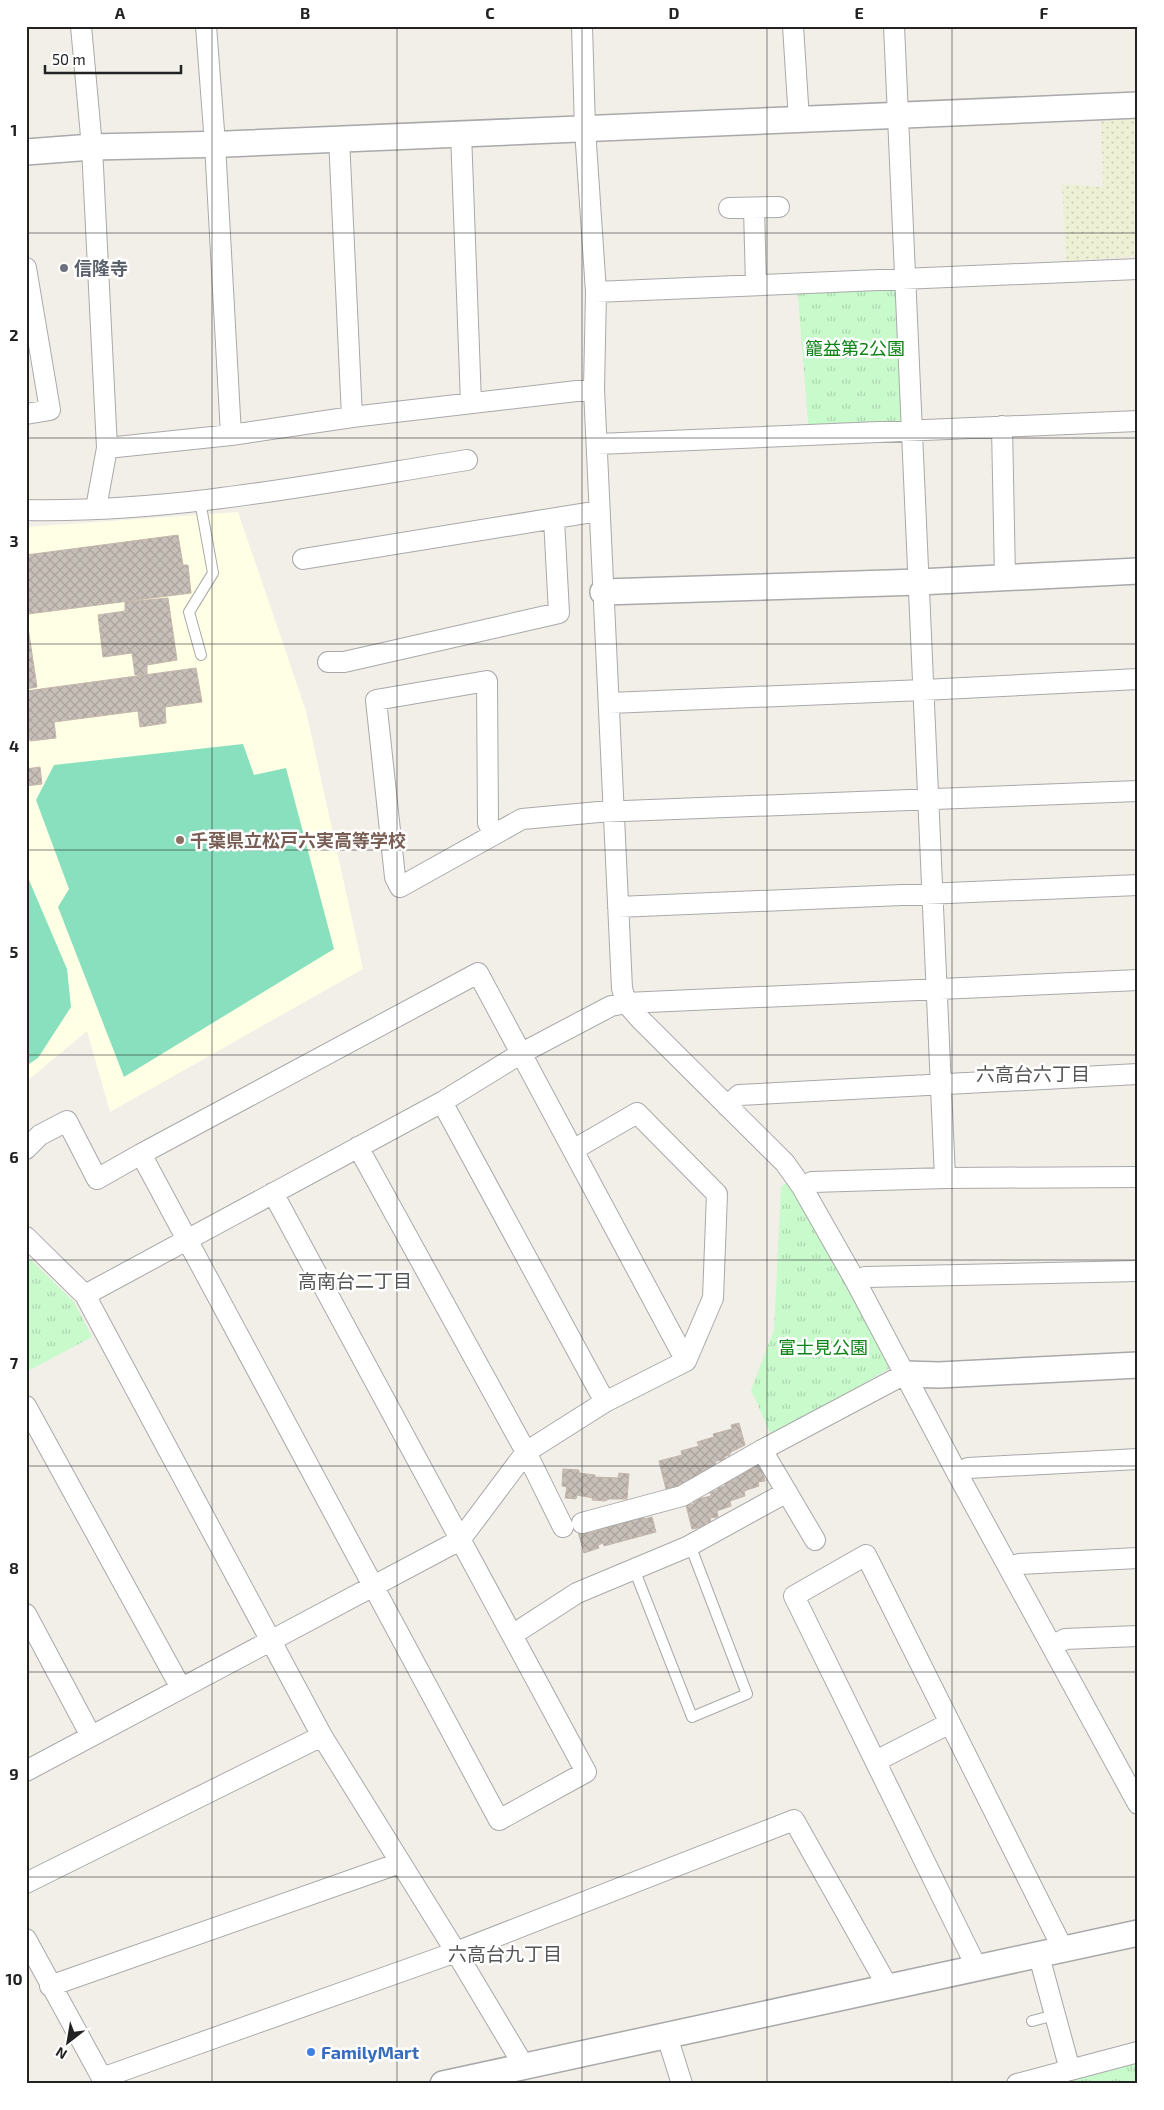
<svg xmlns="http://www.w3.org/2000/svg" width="1164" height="2110" viewBox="0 0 1164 2110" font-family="'Exo 2','Noto Sans JP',sans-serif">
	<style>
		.education { fill: #ffffe5 }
		.farmland { fill: url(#farmland-dots) }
		.park { fill: url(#park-tufts) }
		.pitch { fill: #88e0be }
		.building { fill: url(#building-cross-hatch); stroke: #c4b6ab }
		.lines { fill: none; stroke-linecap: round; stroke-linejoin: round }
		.service-casing { stroke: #a9a9a9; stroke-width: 12 }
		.minor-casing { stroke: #a9a9a9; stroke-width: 22 }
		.tertiary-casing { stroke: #a9a9a9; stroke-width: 28 }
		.service { stroke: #fff; stroke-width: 10 }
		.minor { stroke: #fff; stroke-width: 20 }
		.tertiary { stroke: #fff; stroke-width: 25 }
		.grid { fill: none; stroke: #222; stroke-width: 1; stroke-opacity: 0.55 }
		.worship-dot { fill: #6b7280; stroke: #fff; stroke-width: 2 }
		.education-dot { fill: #8d6e63; stroke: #fff; stroke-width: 2 }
		.shop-dot { fill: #3f7fe0; stroke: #fff; stroke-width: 2 }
		.labels { text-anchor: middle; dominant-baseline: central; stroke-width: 5; stroke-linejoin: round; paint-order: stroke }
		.worship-label { font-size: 18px; font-weight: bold; fill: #5b616d; stroke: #fff; text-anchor: start }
		.park-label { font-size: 18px; fill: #0c8416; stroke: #fff }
		.education-label { font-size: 18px; font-weight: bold; fill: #785e54; stroke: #fff; text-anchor: start }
		.shop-label { font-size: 18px; font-weight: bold; fill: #366cbe; stroke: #fff; text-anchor: start }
		.neighbourhood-label { font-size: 19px; fill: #555; stroke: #fff }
		.neatline { fill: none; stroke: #222; stroke-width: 2 }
		.grid-label { font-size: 16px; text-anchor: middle; font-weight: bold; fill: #222 }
	</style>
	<defs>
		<pattern id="farmland-dots" width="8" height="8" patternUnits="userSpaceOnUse" patternTransform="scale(1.25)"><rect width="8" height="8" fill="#eef0d5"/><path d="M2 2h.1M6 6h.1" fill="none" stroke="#ccceb7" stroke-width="1.8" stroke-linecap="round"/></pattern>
		<pattern id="park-tufts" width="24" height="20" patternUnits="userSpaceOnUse" patternTransform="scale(1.25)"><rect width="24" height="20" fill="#c8facc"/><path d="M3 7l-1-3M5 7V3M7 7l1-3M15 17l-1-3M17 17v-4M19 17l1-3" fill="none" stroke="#acd6af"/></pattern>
		<pattern id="building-cross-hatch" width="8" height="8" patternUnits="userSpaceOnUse" patternTransform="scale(1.25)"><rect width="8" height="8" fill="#c7bfb8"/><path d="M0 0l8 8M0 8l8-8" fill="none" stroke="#aba49e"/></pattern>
	</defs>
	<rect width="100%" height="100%" fill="#f2efe9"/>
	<path class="education" d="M 238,512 L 306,711 L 363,969 L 110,1112 L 87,1031 L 26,1082 L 26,527 Z"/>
	<path class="farmland" d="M 1138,119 L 1138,256 L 1066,261 L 1062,184 L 1103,187 L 1101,121 Z"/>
	<path class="park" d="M 905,279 L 912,431 L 809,435 L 797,284 Z
		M 789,1181 L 850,1288 L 890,1368 L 772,1437 L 751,1390 L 774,1330 L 781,1187 Z
		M 26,1255 L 74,1302 L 92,1337 L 26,1372 Z
		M 1138,2062 L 1138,2084 L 1056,2084 Z"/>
	<path class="pitch" d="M 243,744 L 254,775 L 286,768 L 334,949 L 124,1077 L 58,907 L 69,889 L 36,800 L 54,765 Z
		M 26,873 L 67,969 L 71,1007 L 38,1058 L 26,1066 Z"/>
	<path class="building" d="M 178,535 L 183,565 L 188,565 L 191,593 L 28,614 L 26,613 L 26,555 Z
		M 168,598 L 177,660 L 147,665 L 147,674 L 135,675 L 132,653 L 103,657 L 98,615 L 125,611 L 125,602 Z
		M 26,614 L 37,687 L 26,689 Z
		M 196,668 L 202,702 L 165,707 L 166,723 L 140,727 L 138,711 L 54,722 L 56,738 L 30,741 L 28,725 L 26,725 L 26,691 Z
		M 40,767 L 42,784 L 26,786 L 26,769 Z
		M 739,1423 L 745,1445 L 731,1452 L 729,1456 L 725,1456 L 725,1460 L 716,1461 L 715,1465 L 710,1467 L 710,1469 L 702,1471 L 704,1477 L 698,1481 L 666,1489 L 659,1461 L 682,1455 L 681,1451 L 699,1446 L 697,1442 L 714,1437 L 713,1434 L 732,1429 L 731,1425 Z
		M 761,1462 L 765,1481 L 758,1482 L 759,1486 L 744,1491 L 745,1496 L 730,1501 L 731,1506 L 717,1511 L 718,1517 L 710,1518 L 711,1522 L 705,1523 L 706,1526 L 692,1529 L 686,1505 L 694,1504 L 693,1500 L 711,1496 L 710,1492 L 718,1490 L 717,1488 L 725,1486 L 724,1481 L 737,1476 L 736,1470 Z
		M 563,1469 L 579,1470 L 579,1473 L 595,1475 L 595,1477 L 618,1478 L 619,1473 L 629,1474 L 627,1499 L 609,1499 L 605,1501 L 592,1500 L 593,1498 L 577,1495 L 576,1499 L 565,1498 L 567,1487 L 562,1486 Z
		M 643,1512 L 644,1519 L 652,1517 L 656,1532 L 604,1546 L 603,1543 L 598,1545 L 599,1548 L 584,1553 L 578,1532 L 587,1530 L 590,1533 L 606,1528 L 605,1524 L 615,1521 L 616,1525 L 623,1523 L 622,1517 Z"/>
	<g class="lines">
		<defs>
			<path id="service" d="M 200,501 L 213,573 L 189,612 L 201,655
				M 634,1569 L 692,1717 L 747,1694 L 690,1545
				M 1032,2021 L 1055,2015"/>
			<path id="minor" d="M 81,26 L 92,147 L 107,448 L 96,508
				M 206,26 L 215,144 L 231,435
				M 582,26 L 585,129 L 596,292 L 594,389 L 622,988 L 626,1003 L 641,1020 L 785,1163 L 802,1187 L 856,1282 L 957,1473 L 1138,1804
				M 793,26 L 799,120
				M 894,26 L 945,1178
				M 461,133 L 471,403
				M 339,138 L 352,417
				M 729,208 L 779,207
				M 754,208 L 756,285
				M 26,268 L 50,410 L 26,414
				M 596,292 L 1138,269
				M 1002,426 L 1005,578
				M 598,444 L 1138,421
				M 107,448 L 231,435 L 352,417 L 594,389
				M 26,510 C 173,513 322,483 467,460
				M 303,559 L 599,511
				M 328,662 L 344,662 L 559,613 L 554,519
				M 610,703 L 923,690 L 1138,679
				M 494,834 L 488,823 L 487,681 L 376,700 L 395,877 L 400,887 L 522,819 L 599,812 L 1138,791
				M 618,907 L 1138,885
				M 442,1102 L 605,1402
				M 727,1106 L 739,1095 L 1138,1074
				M 358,1147 L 526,1452 L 563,1527
				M 26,1149 L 40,1135 L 67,1121 L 97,1179 L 141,1154 L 478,973 L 686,1361
				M 141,1154 L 499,1820 L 586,1772 L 273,1193
				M 802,1187 L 812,1182 L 945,1178 L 1138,1177
				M 26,1237 L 85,1295 L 322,1736 L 456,1952 L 524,2066
				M 856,1282 L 865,1277 L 1138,1271
				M 85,1295 L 442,1102 L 520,1054 L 611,1006 L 626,1003 L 1138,980
				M 26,1406 L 181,1688
				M 762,1450 L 815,1540
				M 957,1473 L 968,1468 L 1138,1459
				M 582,1523 L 682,1496 L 762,1450 L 905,1374
				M 1009,1567 L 1019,1564 L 1138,1558
				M 26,1614 L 91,1736
				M 512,1635 L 577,1593 L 687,1547 L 787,1492
				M 1053,1646 L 1065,1639 L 1138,1636
				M 876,1761 L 950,1723
				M 26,1771 L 460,1540 L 526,1452 L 605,1402 L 686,1361 L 713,1298 L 717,1194 L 637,1113 L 573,1150
				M 26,1883 L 322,1736
				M 26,1939 L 102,2078 L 456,1952 L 794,1820 L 888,1987
				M 977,1968 L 794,1596 L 866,1555 L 1063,1949
				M 50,1986 L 400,1863
				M 667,2036 L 682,2084
				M 1070,2070 L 1138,2052
				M 1017,2084 L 1070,2070 L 1039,1956"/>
			<path id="tertiary" d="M 26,152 L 92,147 L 227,144 L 1138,105
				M 603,592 L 919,582 L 1138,571
				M 905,1374 L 939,1375 L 1138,1365
				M 443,2084 L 1138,1933"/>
		</defs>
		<use href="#service" class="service-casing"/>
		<use href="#minor" class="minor-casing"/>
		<use href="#tertiary" class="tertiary-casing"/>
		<use href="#service" class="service"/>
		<use href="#minor" class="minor"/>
		<use href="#tertiary" class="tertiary"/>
	</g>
	<path class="grid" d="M 212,26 L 212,2084M 397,26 L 397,2084M 582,26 L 582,2084M 767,26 L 767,2084M 952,26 L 952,2084M 26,233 L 1138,233M 26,438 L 1138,438M 26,644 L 1138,644M 26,850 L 1138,850M 26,1055 L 1138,1055M 26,1260 L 1138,1260M 26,1466 L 1138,1466M 26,1672 L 1138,1672M 26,1877 L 1138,1877"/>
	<circle class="worship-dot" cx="64" cy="268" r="5"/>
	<circle class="education-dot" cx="180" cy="840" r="5"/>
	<circle class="shop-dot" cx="311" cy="2052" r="5"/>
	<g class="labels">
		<g class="worship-label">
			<text x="74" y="268">信隆寺</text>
		</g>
		<g class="park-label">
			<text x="855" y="348">籠益第2公園</text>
			<text x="823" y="1347">富士見公園</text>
		</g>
		<g class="education-label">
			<text x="190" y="840">千葉県立松戸六実高等学校</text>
		</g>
		<g class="shop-label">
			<text x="321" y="2052">FamilyMart</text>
		</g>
		<g class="neighbourhood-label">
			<text x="1033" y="1073">六高台六丁目</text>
			<text x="355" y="1280">高南台二丁目</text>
			<text x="505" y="1953">六高台九丁目</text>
		</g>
	</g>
	<rect width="1164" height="2110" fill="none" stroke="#ffffff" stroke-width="55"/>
	<g transform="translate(68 2042) rotate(211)" stroke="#ffffff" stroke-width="4" paint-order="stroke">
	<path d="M0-4L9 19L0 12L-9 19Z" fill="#222222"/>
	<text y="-8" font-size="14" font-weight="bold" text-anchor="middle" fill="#222222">N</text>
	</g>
	<path d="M45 65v8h136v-8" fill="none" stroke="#222222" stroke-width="2.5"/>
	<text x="52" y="65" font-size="15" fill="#222222" stroke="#ffffff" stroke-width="4" paint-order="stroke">50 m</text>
	<rect x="28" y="28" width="1108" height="2054" class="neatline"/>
	<g class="grid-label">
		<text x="120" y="19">A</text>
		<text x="305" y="19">B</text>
		<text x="490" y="19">C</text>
		<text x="674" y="19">D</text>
		<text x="859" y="19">E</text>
		<text x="1044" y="19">F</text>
		<text x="14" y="136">1</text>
		<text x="14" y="341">2</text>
		<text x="14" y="547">3</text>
		<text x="14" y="752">4</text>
		<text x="14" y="958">5</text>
		<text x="14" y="1163">6</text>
		<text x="14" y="1369">7</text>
		<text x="14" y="1574">8</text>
		<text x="14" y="1780">9</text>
		<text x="14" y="1985">10</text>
	</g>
</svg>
